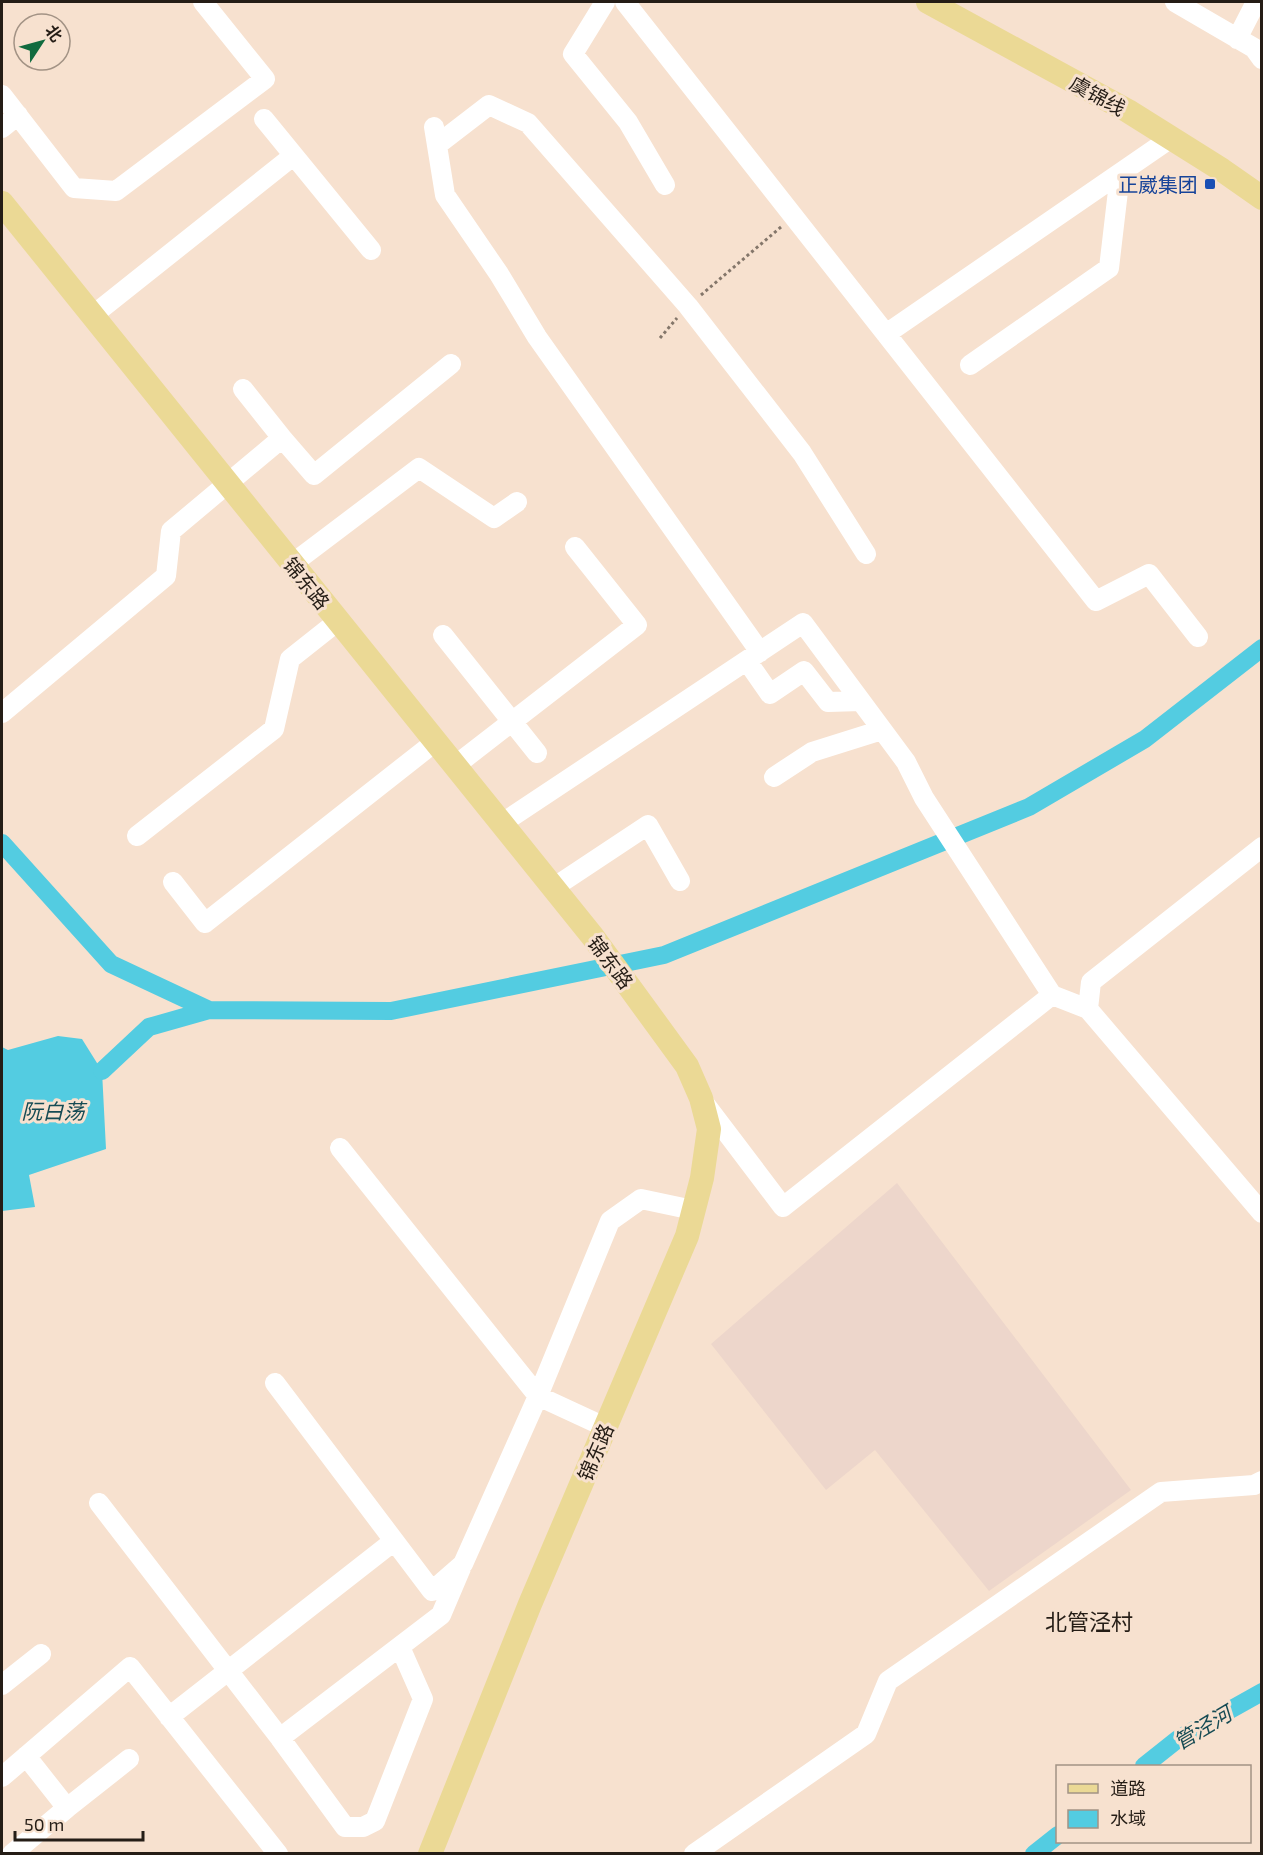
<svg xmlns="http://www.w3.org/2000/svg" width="1263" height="1855" viewBox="0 0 1263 1855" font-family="'Exo 2','Noto Sans SC',sans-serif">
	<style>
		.commercial { fill: #edd6cb }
		.water { fill: #53cce1 }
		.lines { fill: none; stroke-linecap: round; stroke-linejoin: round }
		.canal { stroke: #53cce1; stroke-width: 18 }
		.path { stroke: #84766a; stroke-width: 3; stroke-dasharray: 3 3; stroke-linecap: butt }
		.minor { stroke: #fff; stroke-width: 20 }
		.major { stroke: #ebd995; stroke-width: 24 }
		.transit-dot { fill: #1a4fb4; stroke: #f7e1cf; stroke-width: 2 }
		.labels { text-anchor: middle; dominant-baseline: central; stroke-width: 6; stroke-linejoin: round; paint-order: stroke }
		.street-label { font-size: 20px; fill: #251d16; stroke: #f7e1cf }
		.transit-label { font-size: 20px; fill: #164399; stroke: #f7e1cf; text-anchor: end }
		.water-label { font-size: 21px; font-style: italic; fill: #164b54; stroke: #f7e1cf }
		.quarter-label { font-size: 22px; fill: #251d16; stroke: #f7e1cf }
	</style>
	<rect width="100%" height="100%" fill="#f7e1cf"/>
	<path class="commercial" d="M 897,1183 L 1131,1490 L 989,1591 L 875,1450 L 826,1490 L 711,1344 Z"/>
	<path class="water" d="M 58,1036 L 82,1039 L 102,1071 L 106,1149 L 29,1175 L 35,1207 L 2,1211 L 2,1047 L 8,1050 Z"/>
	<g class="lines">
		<path class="canal" d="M 2,843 L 111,964 L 209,1010 L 391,1011 L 664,955 L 1029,807 L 1145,739 L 1262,648
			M 102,1071 L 149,1027 L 209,1010
			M 1144,1766 L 1178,1739 L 1262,1692
			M 1034,1854 L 1058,1835"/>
		<path class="path" d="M 701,295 L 781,227
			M 660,338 L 677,318"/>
		<path class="minor" d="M 605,2 L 573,54 L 628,122 L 665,185
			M 625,2 L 1096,601 L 1149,574 L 1198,637
			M 1175,2 L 1254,48 L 1262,59
			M 1237,39 L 1256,2
			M 2,95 L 74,188 L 116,191 L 265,79 L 203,2
			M 264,119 L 371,250
			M 434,127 L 445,195 L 499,274 L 537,337 L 760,652
			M 2,128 L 18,115
			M 437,145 L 489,105 L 528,123 L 688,306 L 802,453 L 866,554
			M 92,316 L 293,156
			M 886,334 L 1171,138
			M 970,365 L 1109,268 L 1120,174
			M 282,438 L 314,475 L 451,364
			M 292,564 L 419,468 L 494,518 L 517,502
			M 443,635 L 537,753
			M 747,661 L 770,694 L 804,671 L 828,702 L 861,701
			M 2,713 L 166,576 L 171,531 L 282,438 L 243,389
			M 456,765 L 637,625 L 575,547
			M 774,777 L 812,752 L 882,730
			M 501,824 L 803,623 L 906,762 L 924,798 L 1052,995
			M 137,836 L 274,729 L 290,659 L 338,621
			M 1262,847 L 1091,982 L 1088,1009 L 1262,1213
			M 173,882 L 205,923 L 435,742
			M 553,888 L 648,825 L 680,881
			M 705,1104 L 783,1207 L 1052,995 L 1088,1009
			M 340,1148 L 538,1396 L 605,1427
			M 275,1383 L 432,1591 L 463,1564 L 538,1396 L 610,1221 L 641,1199 L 693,1210
			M 99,1503 L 280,1738 L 441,1615 L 461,1568
			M 2,1685 L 41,1654
			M 169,1717 L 394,1541
			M 280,1738 L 345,1827 L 363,1827 L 375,1821 L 423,1699 L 400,1647
			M 2,1777 L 130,1667 L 278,1854
			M 67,1808 L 129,1759
			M 12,1854 L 67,1808 L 26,1756
			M 694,1854 L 866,1734 L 888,1681 L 1161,1492 L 1254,1485 L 1262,1481"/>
		<path class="major" d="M 928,2 L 1128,111 L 1222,170 L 1262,198
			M 2,203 L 593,937 L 687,1066 L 701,1098 L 709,1129 L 702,1178 L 687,1236 L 530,1604 L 430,1854"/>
	</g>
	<rect class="transit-dot" x="1204" y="178" width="12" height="12" rx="3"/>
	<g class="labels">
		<g class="street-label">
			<text transform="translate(1098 95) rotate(29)">虞锦线</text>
			<text transform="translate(307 583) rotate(51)">锦东路</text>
			<text transform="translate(611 962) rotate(53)">锦东路</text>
			<text transform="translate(595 1452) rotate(-67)">锦东路</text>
		</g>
		<g class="transit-label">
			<text x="1198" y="184">正崴集团</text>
		</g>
		<g class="water-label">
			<text x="53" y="1110">阮白荡</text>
			<text transform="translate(1202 1727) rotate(-31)">管泾河</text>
		</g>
		<g class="quarter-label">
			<text x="1089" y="1621">北管泾村</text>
		</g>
	</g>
	<rect width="1263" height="1855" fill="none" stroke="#251d16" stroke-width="6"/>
	<rect x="1056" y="1765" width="195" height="78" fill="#f7e1cf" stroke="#a39385" stroke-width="1.5"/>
	<rect x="1068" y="1784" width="30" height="9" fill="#ebd995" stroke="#a39385" stroke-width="1.5"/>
	<text x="1110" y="1795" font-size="18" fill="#251d16">道路</text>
	<rect x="1068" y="1810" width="30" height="18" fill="#53cce1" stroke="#a39385" stroke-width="1.5"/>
	<text x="1110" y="1825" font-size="18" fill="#251d16">水域</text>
	<g transform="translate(42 42) rotate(54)"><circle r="28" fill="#f7e1cf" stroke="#a39385" stroke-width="1.5"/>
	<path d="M0-4.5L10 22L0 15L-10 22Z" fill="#116b3f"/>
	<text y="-9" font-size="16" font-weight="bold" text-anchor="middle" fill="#251d16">北</text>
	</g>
	<path d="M15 1831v9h128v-9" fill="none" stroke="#251d16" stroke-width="3"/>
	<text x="24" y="1831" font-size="18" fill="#251d16" stroke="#f7e1cf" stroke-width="4.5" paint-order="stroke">50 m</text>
</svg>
